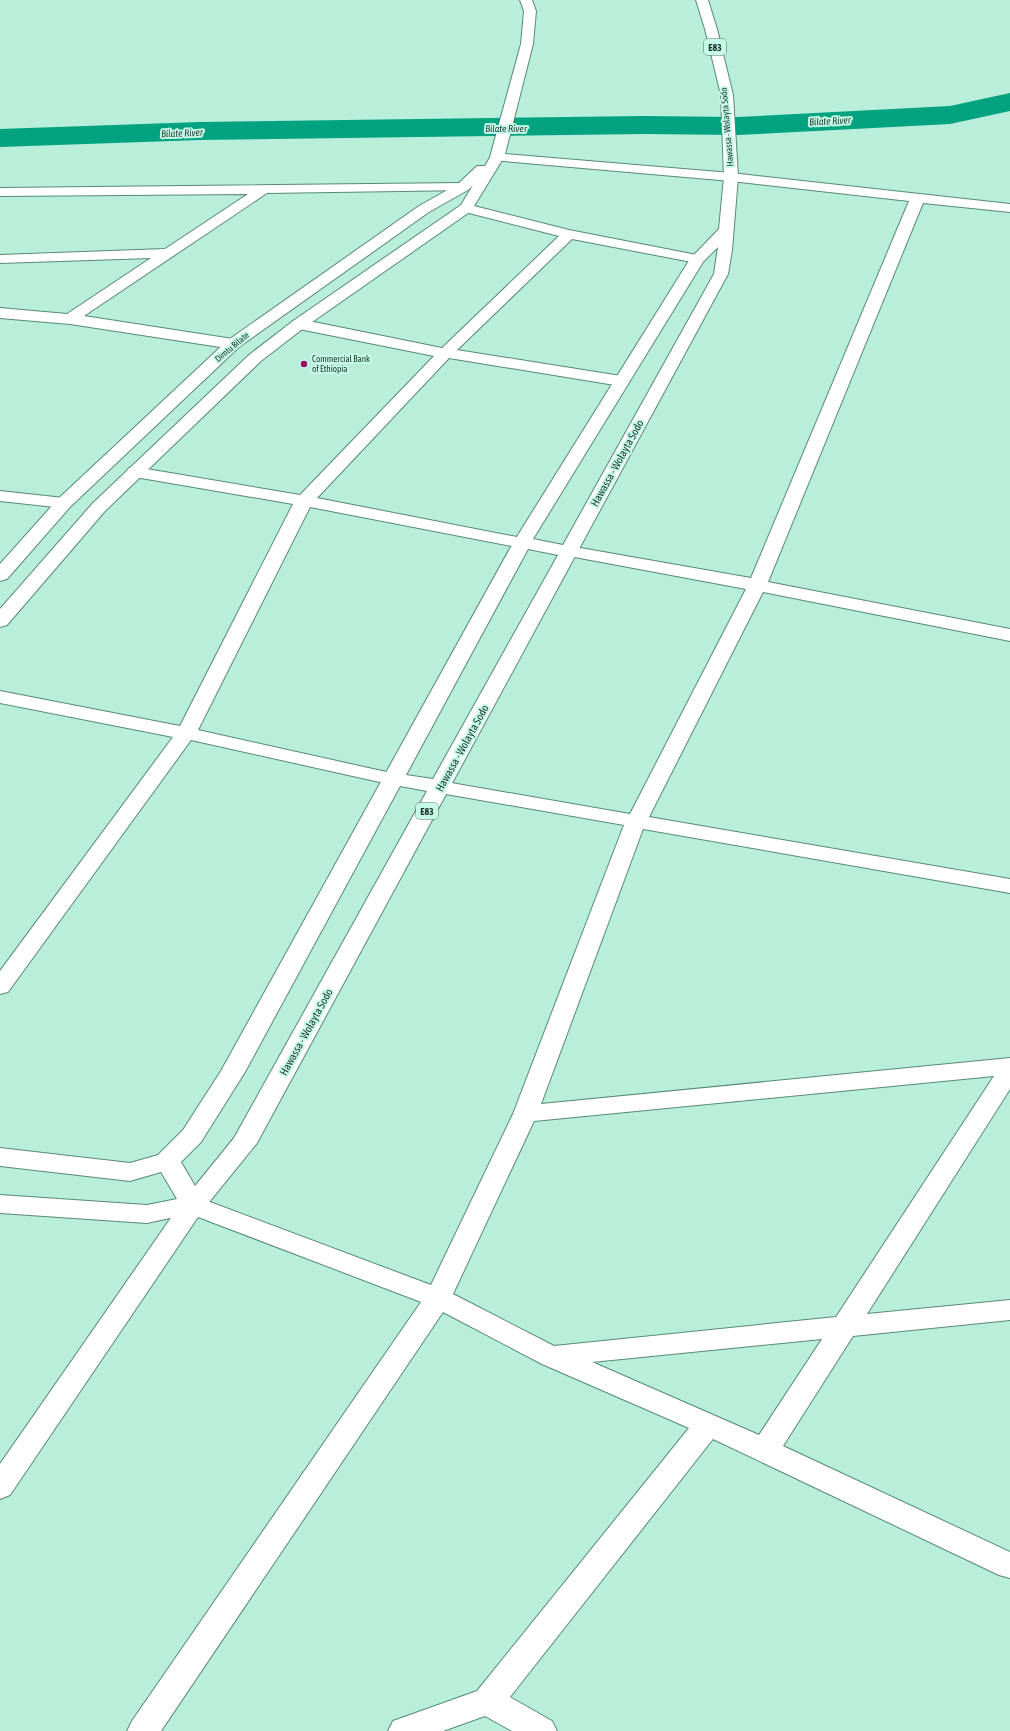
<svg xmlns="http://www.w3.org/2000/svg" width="1010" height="1731" viewBox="0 0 1010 1731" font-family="'Asap Condensed',sans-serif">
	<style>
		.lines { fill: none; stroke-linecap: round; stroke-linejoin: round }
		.river { fill: #00a280; fill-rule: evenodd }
		.street-casing { stroke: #578978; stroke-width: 2 }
		.secondary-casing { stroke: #578978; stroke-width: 2 }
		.primary-casing { stroke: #578978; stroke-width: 2 }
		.street { fill: #fff; fill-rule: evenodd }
		.secondary { fill: #fff; fill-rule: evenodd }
		.primary { fill: #fff; fill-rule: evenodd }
		.poi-dot { fill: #980e62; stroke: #c6fbe8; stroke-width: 1.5 }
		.labels { text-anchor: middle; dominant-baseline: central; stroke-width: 4; stroke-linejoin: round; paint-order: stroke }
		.far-street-label { font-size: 9px; fill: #1e332c; stroke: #c6fbe8 }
		.far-poi-label { font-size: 9px; fill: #1e332c; stroke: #c6fbe8; text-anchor: start }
		.shield { fill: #c6fbe8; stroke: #506f64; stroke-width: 1 }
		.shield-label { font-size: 10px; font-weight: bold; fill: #1e332c }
		.far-water-label { font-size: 10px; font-style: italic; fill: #1f3a31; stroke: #c6fbe8 }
		.street-label { font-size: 11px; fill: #1e332c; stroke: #c6fbe8 }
	</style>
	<rect width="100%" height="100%" fill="#b9eedb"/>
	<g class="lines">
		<path class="river" d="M 1010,93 L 1010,111 L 950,124 L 738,135 L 644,134 L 200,140 L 0,147 L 0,129 L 200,122 L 644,116 L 738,117 L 950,106 Z"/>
		<defs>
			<path id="street" d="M 520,0 L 532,0 L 536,11 L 533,44 L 505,154 L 731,173 L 1010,204 L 1010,212 L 923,203 L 768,582 L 1010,629 L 1010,641 L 763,592 L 649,817 L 1010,879 L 1010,893 L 643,829 L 541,1104 L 1010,1058 L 1010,1089 L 867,1314 L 1010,1300 L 1010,1320 L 853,1336 L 783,1446 L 1010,1552 L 1010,1578 L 999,1575 L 713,1439 L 510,1697 L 552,1721 L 557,1731 L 512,1731 L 485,1716 L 443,1731 L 388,1731 L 393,1721 L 477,1691 L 689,1428 L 542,1364 L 443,1312 L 161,1731 L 127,1731 L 132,1721 L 421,1302 L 198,1217 L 10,1495 L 0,1499 L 0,1464 L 184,1199 L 193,1196 L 202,1199 L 431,1285 L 513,1114 L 624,825 L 440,793 L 433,791 L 429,787 L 433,783 L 440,781 L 630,814 L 746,589 L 569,556 L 563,555 L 560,551 L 563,547 L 569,546 L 751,578 L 909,201 L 731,181 L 492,160 L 490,157 L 521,44 L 524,11 ZM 994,1076 L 836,1317 L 554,1346 L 453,1294 L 534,1121 ZM 822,1339 L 759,1435 L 592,1362 Z
				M 463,183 L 468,184 L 470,187 L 468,190 L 267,193 L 84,316 L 233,339 L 239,341 L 241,344 L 239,347 L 233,349 L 70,324 L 0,318 L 0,308 L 67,314 L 151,258 L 0,263 L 0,255 L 165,249 L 248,194 L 0,196 L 0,188 Z
				M 466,204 L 569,230 L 697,255 L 702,256 L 704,259 L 702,262 L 697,263 L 572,239 L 457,350 L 621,376 L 627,378 L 629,381 L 627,384 L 621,386 L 449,358 L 317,498 L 522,538 L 528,539 L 531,543 L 528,547 L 522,548 L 310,507 L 198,730 L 400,775 L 403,779 L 400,783 L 393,785 L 191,740 L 8,992 L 0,994 L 0,971 L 173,737 L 0,703 L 0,691 L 180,726 L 293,504 L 135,477 L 129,476 L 126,472 L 129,468 L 135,467 L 300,495 L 434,356 L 299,329 L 293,327 L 291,324 L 293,321 L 299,319 L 442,348 L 559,236 L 461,211 L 459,208 L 461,205 Z
				M 0,491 L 64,498 L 70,499 L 73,503 L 70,507 L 64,508 L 0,501 Z"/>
			<path id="secondary" d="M 497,153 L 502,154 L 504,157 L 471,211 L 305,327 L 261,361 L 105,511 L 7,625 L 0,627 L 0,609 L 93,503 L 249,355 L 293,321 L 461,205 L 473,185 L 468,190 L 429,212 L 239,347 L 70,507 L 7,579 L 0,581 L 0,564 L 58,499 L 227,341 L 419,206 L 458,184 L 477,166 L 485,166 L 492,154 Z"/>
			<path id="primary" d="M 696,0 L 708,0 L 717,29 L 733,95 L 738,177 L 732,250 L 728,274 L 257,1143 L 202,1211 L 147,1223 L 0,1213 L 0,1195 L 147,1205 L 177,1199 L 161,1172 L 130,1181 L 0,1166 L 0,1148 L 130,1163 L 158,1155 L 183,1130 L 221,1071 L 513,543 L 690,259 L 719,229 L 724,177 L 721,95 L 705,29 ZM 718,247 L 714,274 L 563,545 L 533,539 L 703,262 ZM 528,549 L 558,555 L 433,779 L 406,775 ZM 400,786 L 427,791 L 234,1138 L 195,1186 L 181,1162 L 201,1142 L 245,1072 Z"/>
		</defs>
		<use href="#street" class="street-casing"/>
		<use href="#secondary" class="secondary-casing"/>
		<use href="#primary" class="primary-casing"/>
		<use href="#street" class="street"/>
		<use href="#secondary" class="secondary"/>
		<use href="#primary" class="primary"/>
	</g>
	<circle class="poi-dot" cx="304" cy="364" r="4"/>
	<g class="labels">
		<g class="far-street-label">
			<text transform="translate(727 127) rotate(-95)">Hawassa - Wolayta Sodo</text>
			<text transform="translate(232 347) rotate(-40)">Dimtu Bilate</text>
		</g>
		<g class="far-poi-label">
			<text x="312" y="359">Commercial Bank<tspan x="312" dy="10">of Ethiopia</tspan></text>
		</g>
		<g class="shield">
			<rect x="704" y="39" width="22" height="16" rx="3"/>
			<rect x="416" y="803" width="22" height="16" rx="3"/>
		</g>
		<g class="shield-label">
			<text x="715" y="47">E83</text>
			<text x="427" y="811">E83</text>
		</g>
		<g class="far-water-label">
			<text transform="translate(830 121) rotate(-3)">Bilate River</text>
			<text x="506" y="128">Bilate River</text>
			<text transform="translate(182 133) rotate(-2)">Bilate River</text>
		</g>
		<g class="street-label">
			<text transform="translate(617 463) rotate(-61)">Hawassa - Wolayta Sodo</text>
			<text transform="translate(462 748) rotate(-61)">Hawassa - Wolayta Sodo</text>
			<text transform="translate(306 1032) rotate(-61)">Hawassa - Wolayta Sodo</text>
		</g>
	</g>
</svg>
